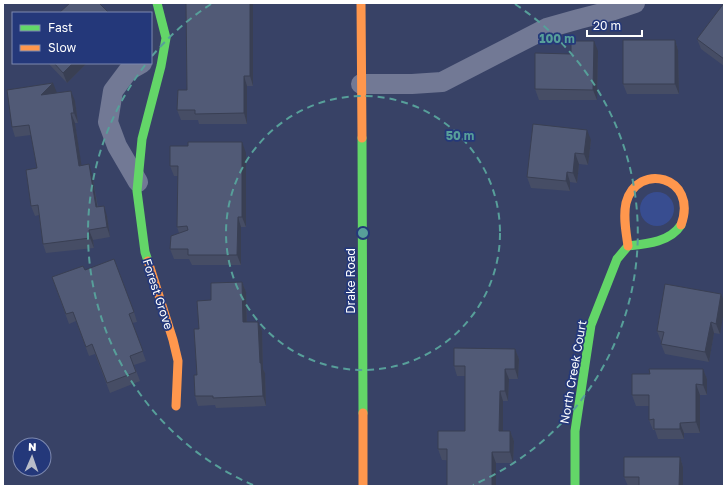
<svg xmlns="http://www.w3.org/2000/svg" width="727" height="489" viewBox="0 0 727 489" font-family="'Golos Text',sans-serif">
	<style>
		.green { fill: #384d90 }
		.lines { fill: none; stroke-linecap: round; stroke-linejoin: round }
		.street { stroke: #727995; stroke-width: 20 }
		.fast { stroke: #63d668; stroke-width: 9 }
		.slow { stroke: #ff974d; stroke-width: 9 }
		.wall { fill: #464d65 }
		.shaded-wall { fill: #393f53 }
		.building { fill: #515a76; stroke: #393f53 }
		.ring { fill: none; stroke: #579f9a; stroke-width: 2; stroke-dasharray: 7 5 }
		.labels { text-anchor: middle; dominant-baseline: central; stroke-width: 3.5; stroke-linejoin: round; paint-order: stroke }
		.street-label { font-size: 12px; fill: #fff; stroke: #24387a }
		.centre { fill: #579f9a; stroke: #24387a; stroke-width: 2 }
		.ring-label { font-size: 12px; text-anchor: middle; font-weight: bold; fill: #579f9a; stroke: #24387a; stroke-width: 3.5; stroke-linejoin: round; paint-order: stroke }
	</style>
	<rect width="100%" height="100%" fill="#384266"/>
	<path class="green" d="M640 209a17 17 0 1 1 34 0a17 17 0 1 1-34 0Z"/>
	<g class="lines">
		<path class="street" d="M 361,84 L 412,84 L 442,82 L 547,28 L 579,19 L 614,10 L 635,3
			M 138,182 L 117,146 L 108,122 L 113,91 L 128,71 L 142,63"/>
		<path class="fast" d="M 362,138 L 363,413
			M 148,261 L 145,252 L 137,191 L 142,139 L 161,66 L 166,38 L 157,3
			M 575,486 L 575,431 L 591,325 L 617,259 L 628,246 C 647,244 670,242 681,225"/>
		<path class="slow" d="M 361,3 L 362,138
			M 628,246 C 626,232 623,217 626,203 C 637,161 699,176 681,225
			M 148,261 L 173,340 L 178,361 L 176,406
			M 363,413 L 363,486"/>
	</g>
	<path class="wall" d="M 182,3 L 253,3 L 253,86 L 247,86 L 247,124 L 199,124 L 198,120 L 181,120 L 177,110 L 187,90 L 186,4 L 183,4 Z
		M 724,3 L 724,66 L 701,49 L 697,39 Z
		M 675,40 L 678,50 L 679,94 L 627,94 L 623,84 Z
		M 598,51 L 597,100 L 539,100 L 535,89 L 571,54 Z
		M 48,63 L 87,63 L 67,83 Z
		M 57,93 L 75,101 L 78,123 L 75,123 L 81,165 L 92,174 L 98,207 L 107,216 L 110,237 L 93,240 L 94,248 L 46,253 L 43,244 L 39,215 L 35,216 L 31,206 L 37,168 L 31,135 L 15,137 L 12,127 Z
		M 591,140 L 588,165 L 579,164 L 577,183 L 570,182 L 570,191 L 531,188 L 527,177 Z
		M 246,153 L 246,227 L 241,227 L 241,265 L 192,265 L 189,259 L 174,259 L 170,249 L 179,233 L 177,227 L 178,176 L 174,176 L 170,166 Z
		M 85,270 L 134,312 L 137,322 L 132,323 L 146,361 L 134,365 L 140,381 L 110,393 L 95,354 L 89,356 L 76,321 L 69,324 L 52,277 Z
		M 242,282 L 246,292 L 247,322 L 262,331 L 263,369 L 265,373 L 266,406 L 216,408 L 215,405 L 198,406 L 195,396 L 197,375 L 199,329 L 211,300 Z
		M 721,294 L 720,334 L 714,333 L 709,362 L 665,354 L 661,344 L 662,341 L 661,341 L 657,331 Z
		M 515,349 L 519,359 L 518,379 L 509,379 L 508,401 L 503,401 L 503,431 L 510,431 L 514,441 L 513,463 L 496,463 L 442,460 L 438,449 L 465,431 L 465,376 L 457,376 L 454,366 Z
		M 703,369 L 707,379 L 707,395 L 700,395 L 700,433 L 684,433 L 684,439 L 658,439 L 655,430 L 653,430 L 649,420 L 649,406 L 636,406 L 632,395 L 650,374 Z
		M 680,457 L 683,467 L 683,486 L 628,486 L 624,477 Z"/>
	<path class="shaded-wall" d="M 250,3 L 253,3 L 253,86 L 250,76 Z
		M 675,40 L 678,50 L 679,94 L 675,84 Z
		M 594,41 L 598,51 L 597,100 L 593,90 Z
		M 73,63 L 87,63 L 67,83 L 63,73 Z
		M 244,76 L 247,86 L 247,124 L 244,113 Z
		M 53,83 L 57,93 L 41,95 Z
		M 71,91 L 75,101 L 78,123 L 74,113 Z
		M 71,113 L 75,123 L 83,175 L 79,166 Z
		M 587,130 L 591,140 L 588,165 L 584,154 Z
		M 242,142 L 246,153 L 246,227 L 242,217 Z
		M 575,153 L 579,164 L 577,183 L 573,173 Z
		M 89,164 L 92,174 L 99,217 L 96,207 Z
		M 567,172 L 570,182 L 570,191 L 566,181 Z
		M 104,206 L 107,216 L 110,237 L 107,227 Z
		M 238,217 L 241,227 L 241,265 L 237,255 Z
		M 89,230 L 93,240 L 94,248 L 90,238 Z
		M 242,282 L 246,292 L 247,332 L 243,322 Z
		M 721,294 L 724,301 L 724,311 L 720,334 L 716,324 Z
		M 258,322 L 262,331 L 263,369 L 265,373 L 266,406 L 263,396 L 260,363 Z
		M 711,322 L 714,333 L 709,362 L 705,352 Z
		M 515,349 L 519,359 L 518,379 L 515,369 Z
		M 505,369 L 509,379 L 508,401 L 505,391 Z
		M 703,369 L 707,379 L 707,395 L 703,385 Z
		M 696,384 L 700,395 L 700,433 L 696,422 Z
		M 500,391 L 503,401 L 503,441 L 499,431 Z
		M 680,423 L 684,433 L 684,439 L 680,429 Z
		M 510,431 L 514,441 L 513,463 L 510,452 Z
		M 492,452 L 496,463 L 496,486 L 492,486 Z
		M 680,457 L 683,467 L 683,486 L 679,486 Z"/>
	<path class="building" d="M 70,3 L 99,3 L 109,13 L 59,13 Z
		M 186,3 L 250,3 L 250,76 L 244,76 L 244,113 L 195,114 L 195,110 L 177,110 L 178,90 L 187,90 Z
		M 724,3 L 724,59 L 697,39 Z
		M 623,40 L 675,40 L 675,84 L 623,84 Z
		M 571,41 L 594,41 L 593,90 L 535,89 L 535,53 L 571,54 Z
		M 54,63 L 73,63 L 63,73 Z
		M 53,83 L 41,95 L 71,91 L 74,113 L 71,113 L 79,166 L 89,164 L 96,207 L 104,206 L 107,227 L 89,230 L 90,238 L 43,244 L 38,205 L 31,206 L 26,170 L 37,168 L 29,125 L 12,127 L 7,90 Z
		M 533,124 L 587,130 L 584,154 L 575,153 L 573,173 L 567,172 L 566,181 L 527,177 Z
		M 188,142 L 242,142 L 242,217 L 238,217 L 237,255 L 188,255 L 188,249 L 170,249 L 171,236 L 188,230 L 187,226 L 177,227 L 178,166 L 170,166 L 170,146 L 188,146 Z
		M 114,259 L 134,312 L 129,314 L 143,351 L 130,356 L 136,372 L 107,383 L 92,344 L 86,347 L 73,312 L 66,314 L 52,277 L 83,266 L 85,270 Z
		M 242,282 L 243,322 L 258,322 L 260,363 L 261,363 L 263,396 L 213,398 L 213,396 L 195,396 L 194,375 L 197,375 L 194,329 L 199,329 L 197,301 L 211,300 L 211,283 Z
		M 665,284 L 721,294 L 716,324 L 711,322 L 705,352 L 661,344 L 664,332 L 657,331 Z
		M 454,348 L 515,349 L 515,369 L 505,369 L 505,391 L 500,391 L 499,431 L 510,431 L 510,452 L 492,452 L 492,486 L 447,486 L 447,449 L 438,449 L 438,431 L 465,431 L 465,366 L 454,366 Z
		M 649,369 L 703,369 L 703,385 L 696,384 L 696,422 L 680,423 L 680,429 L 654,429 L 654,419 L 649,420 L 649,395 L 632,395 L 632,374 L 650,374 Z
		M 624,457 L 680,457 L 679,486 L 639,486 L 639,477 L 624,477 Z"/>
	<g class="ring">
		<circle cx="363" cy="233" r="137"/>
		<path d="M253 485A275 275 0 0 1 146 64M152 56A275 275 0 0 1 211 4M515 4A275 275 0 0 1 473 485"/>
	</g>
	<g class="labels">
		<g class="street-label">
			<text transform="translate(350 281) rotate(-90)">Drake Road</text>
			<text transform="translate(158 294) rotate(72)">Forest Grove</text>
			<text transform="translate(573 372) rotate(-80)">North Creek Court</text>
		</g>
	</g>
	<circle cx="363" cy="233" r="6" class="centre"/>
	<g class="ring-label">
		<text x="557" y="43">100 m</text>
		<text x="460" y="140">50 m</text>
	</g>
	<rect width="727" height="489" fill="none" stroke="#ffffff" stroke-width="8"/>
	<rect x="12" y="12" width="140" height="52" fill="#24387a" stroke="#7c88af"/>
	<rect x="20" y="25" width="20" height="6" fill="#63d668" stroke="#7c88af"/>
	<text x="48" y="32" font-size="12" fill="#ffffff">Fast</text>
	<rect x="20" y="45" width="20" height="6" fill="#ff974d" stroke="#7c88af"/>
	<text x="48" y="52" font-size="12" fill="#ffffff">Slow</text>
	<g transform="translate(32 457) rotate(2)"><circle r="19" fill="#24387a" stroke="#7c88af"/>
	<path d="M0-3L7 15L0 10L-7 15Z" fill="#b9bdc9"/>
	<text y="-6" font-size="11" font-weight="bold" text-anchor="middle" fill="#ffffff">N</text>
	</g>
	<path d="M587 30v6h55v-6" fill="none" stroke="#ffffff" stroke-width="2"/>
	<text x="593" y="30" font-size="12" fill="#ffffff" stroke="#24387a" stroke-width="3" paint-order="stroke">20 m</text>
</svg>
